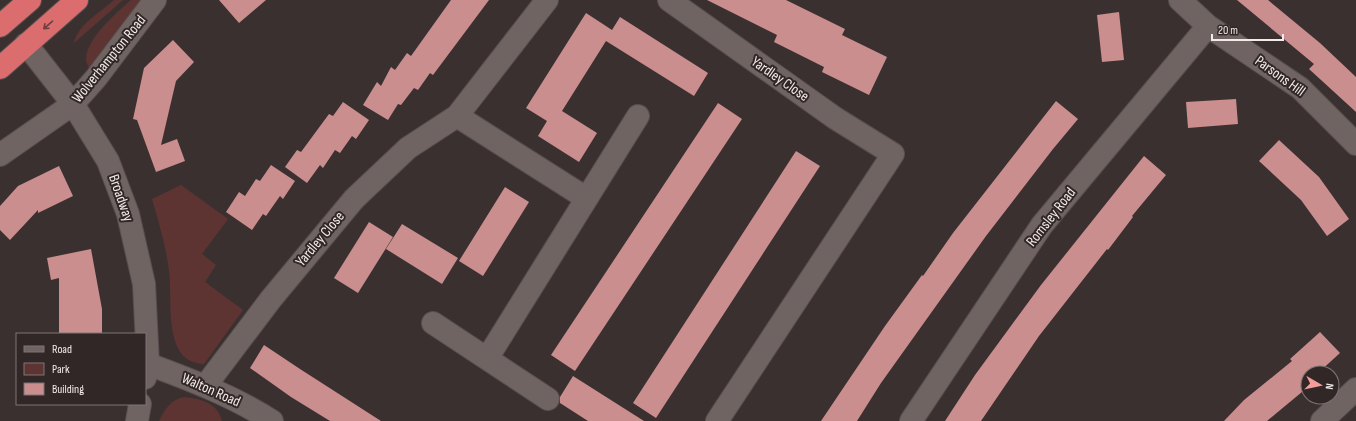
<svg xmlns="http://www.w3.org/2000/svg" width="1356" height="421" viewBox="0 0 1356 421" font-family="'Sofia Sans Condensed',sans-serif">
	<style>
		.green { fill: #5e3433 }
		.building { fill: #c98e8d }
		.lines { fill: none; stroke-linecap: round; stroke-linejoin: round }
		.minor-casing { stroke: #584f4f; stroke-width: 24 }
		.highway-casing { stroke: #584f4f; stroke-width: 24 }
		.minor { stroke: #706463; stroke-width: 22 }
		.highway { stroke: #dc6d6e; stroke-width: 22 }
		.oneway { stroke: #6d403f }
		.labels { text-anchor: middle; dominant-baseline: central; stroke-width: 4; stroke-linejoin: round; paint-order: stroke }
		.street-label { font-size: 15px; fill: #f2ebea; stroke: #312726 }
	</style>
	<rect width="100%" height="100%" fill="#3b3030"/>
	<path class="green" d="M 114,0 L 123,0 L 74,43 C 79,23 100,13 114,0 Z
		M 131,0 L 147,0 L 92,73 C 90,69 86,64 86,59 C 86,39 117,12 131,0 Z
		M 181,185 L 228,219 L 202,254 L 216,265 L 205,282 L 243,310 L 204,364 C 194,364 184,359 179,350 C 167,328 172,295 169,271 C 166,246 159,223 152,199 Z
		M 185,397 C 201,399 218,403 222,421 L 159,421 C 165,409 171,399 185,397 Z"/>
	<path class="building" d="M 219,0 L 266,0 L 239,23 Z
		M 451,0 L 489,0 L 433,75 L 430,73 L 418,90 L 414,88 L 401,105 L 398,104 L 388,120 L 363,105 L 377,82 L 381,86 L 391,67 L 395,70 L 407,53 L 411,56 Z
		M 707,0 L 786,0 L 845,29 L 842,35 L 887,57 L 869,95 L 822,72 L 824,67 L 774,42 L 777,35 Z
		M 1237,0 L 1268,0 L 1320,43 L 1356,77 L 1356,112 L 1309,69 L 1314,64 Z
		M 1119,12 L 1124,60 L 1102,62 L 1097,15 Z
		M 586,13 L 612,30 L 620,17 L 708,73 L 694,96 L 606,41 L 562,111 L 597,133 L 579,162 L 538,136 L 547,121 L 526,108 Z
		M 173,40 L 194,62 L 176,81 L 161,145 L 177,139 L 185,161 L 156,172 L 137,120 L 133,119 L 144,68 Z
		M 1236,99 L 1238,124 L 1188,128 L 1186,102 Z
		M 1056,101 L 1078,119 L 1053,149 L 986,236 L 881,383 L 857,421 L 821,421 L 885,326 L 922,275 L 923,276 L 953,233 Z
		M 343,102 L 369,120 L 356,139 L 352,136 L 340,153 L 335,150 L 323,168 L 320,165 L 307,183 L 285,167 L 297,150 L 301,152 L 329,114 L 333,116 Z
		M 718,103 L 742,119 L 575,371 L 551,355 Z
		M 1279,140 L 1319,177 L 1349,219 L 1327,236 L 1301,200 L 1259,161 Z
		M 796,151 L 820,166 L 656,418 L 633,403 Z
		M 1144,156 L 1166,175 L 1132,216 L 1133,217 L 1108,250 L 1107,249 L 1039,336 L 981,421 L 945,421 L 975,375 L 1041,285 Z
		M 271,165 L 295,181 L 283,199 L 280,196 L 266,216 L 263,214 L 252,230 L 226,212 L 239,192 L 245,196 L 256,179 L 260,181 Z
		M 59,166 L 73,196 L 38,213 L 38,210 L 10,240 L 0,230 L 0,206 L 18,186 Z
		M 505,187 L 529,202 L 483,276 L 459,261 Z
		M 369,222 L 393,237 L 358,293 L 334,278 Z
		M 402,224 L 458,258 L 442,284 L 386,249 Z
		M 91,249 L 102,309 L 102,334 L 59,334 L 59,278 L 51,280 L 47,258 Z
		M 1320,332 L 1340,353 L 1318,373 L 1308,373 L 1308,387 L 1267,421 L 1224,421 L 1244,400 L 1292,361 L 1290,359 Z
		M 264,345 L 300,369 L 381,421 L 330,421 L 291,397 L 250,368 Z
		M 573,376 L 644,421 L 588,421 L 560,403 L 560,397 Z"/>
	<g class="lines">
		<defs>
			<path id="minor" d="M 669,0 L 835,118 L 893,154 L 717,421
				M 1180,0 L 1208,26 L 1300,88 L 1356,144
				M 26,44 L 73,104 L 108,161 L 128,214 L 144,284 L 148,364 L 145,378
				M 457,116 L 586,198
				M 0,155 L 73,104 L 96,78 L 155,0
				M 433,323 L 548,399
				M 488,357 L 638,116
				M 148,364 C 191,380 233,396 272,421
				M 206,385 L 271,299 L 354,199 L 408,148 L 457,116 L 547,0
				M 137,421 L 140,404
				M 911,421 L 1042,225 L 1208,26
				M 1322,421 L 1356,389"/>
			<path id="highway" d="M 0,26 L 30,0
				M 0,68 L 77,0"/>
		</defs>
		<use href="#minor" class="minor-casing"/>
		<use href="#highway" class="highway-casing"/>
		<use href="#minor" class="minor"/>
		<use href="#highway" class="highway"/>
	</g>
	<defs><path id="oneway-shaft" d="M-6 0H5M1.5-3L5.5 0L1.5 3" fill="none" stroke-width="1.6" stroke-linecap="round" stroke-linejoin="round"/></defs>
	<use class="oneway" href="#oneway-shaft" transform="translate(48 25) rotate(139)"/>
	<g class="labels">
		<g class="street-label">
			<text transform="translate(109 59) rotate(-51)">Wolverhampton Road</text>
			<text transform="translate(1280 76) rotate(36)">Parsons Hill</text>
			<text transform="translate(780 79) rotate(35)">Yardley Close</text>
			<text transform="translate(121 198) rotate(71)">Broadway</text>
			<text transform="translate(1051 217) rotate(-52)">Romsley Road</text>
			<text transform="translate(320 239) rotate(-50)">Yardley Close</text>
			<text transform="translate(211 390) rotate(24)">Walton Road</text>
		</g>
	</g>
	<rect x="16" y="333" width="130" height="72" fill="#312726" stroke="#7e7574"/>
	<rect x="24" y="346" width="20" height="6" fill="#706463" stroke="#7e7574"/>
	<text x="52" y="353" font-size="12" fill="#f2ebea">Road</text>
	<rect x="24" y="363" width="20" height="12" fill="#5e3433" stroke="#7e7574"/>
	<text x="52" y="373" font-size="12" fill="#f2ebea">Park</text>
	<rect x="24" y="383" width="20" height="12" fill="#c98e8d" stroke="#7e7574"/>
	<text x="52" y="393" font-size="12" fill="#f2ebea">Building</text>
	<g transform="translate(1320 385) rotate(99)"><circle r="19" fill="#312726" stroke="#7e7574"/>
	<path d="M0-3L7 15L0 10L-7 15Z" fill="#f59b9a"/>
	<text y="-6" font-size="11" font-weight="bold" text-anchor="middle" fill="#f2ebea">N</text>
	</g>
	<path d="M1212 34v6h71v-6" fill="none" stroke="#f2ebea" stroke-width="2"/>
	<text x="1218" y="34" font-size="12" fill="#f2ebea" stroke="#312726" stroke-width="3" paint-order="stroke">20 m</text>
</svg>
